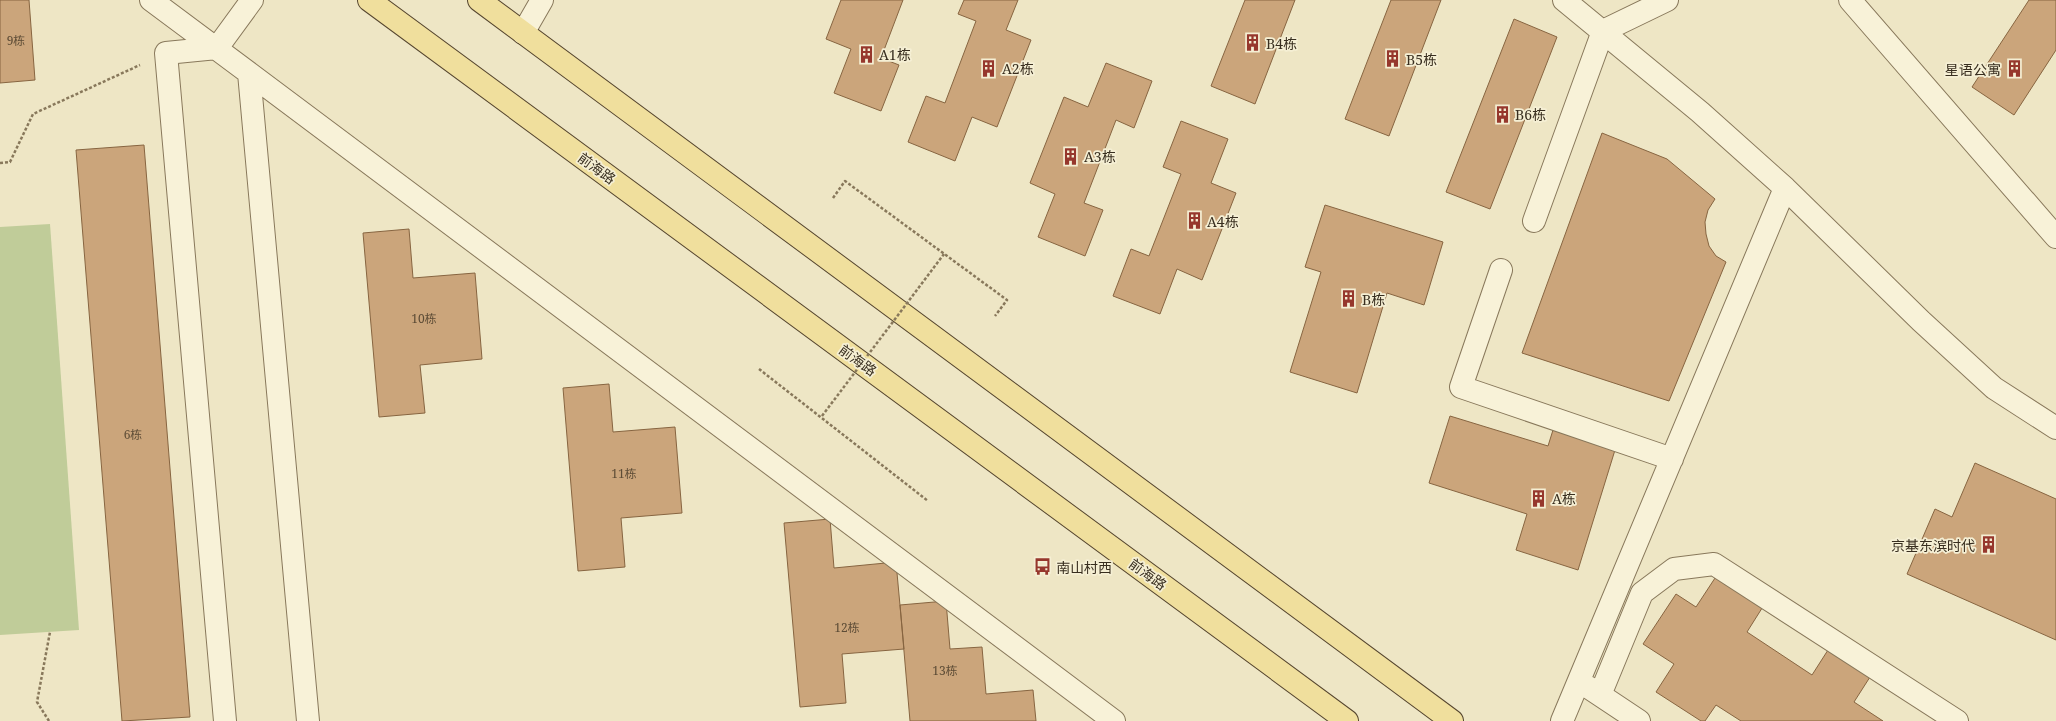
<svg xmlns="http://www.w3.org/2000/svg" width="2056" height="721" viewBox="0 0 2056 721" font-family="'Noto Serif','Noto Sans SC',serif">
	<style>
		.green { fill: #c0cc99 }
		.building { fill: #cba57b; stroke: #876541 }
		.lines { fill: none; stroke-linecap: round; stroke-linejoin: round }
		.minor-casing { stroke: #88785b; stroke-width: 24 }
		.major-casing { stroke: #56462f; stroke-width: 24 }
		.path { stroke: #88785b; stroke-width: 2.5; stroke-dasharray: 3 2; stroke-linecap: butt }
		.minor { stroke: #f8f2d8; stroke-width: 22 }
		.major { stroke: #f0df9d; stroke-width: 22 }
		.path-bridge { stroke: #88785b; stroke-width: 2.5; stroke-dasharray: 3 2; stroke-linecap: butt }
		.labels { text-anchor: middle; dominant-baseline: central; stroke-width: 3.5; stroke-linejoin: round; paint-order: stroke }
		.number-label { font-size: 12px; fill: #5d4c36 }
		.poi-label { font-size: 14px; fill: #382e1f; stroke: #f5efd4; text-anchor: start }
		.street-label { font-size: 14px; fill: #382e1f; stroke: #f5efd4 }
	</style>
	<rect width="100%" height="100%" fill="#eee6c5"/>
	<path class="green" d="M 50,224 L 79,630 L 0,635 L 0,227 Z"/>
	<path class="building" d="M 0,0 L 29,0 L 35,80 L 0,83 Z
		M 841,0 L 903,0 L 881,58 L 899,65 L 881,111 L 834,93 L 851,49 L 826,39 Z
		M 964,0 L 1018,0 L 1006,30 L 1031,40 L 997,127 L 972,117 L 955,161 L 908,142 L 926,96 L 945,103 L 976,21 L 958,14 Z
		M 1245,0 L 1295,0 L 1255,104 L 1211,86 Z
		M 1391,0 L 1441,0 L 1389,136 L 1345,119 Z
		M 2029,0 L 2056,0 L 2056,50 L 2014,115 L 1972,87 Z
		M 1514,19 L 1557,37 L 1490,209 L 1446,192 Z
		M 1106,63 L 1152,81 L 1134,128 L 1116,120 L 1084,203 L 1103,210 L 1085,256 L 1038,237 L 1055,194 L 1030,183 L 1064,97 L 1088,107 Z
		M 1181,121 L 1228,139 L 1211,183 L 1236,193 L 1202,280 L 1177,269 L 1160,314 L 1113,296 L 1131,249 L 1149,256 L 1181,174 L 1163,167 Z
		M 1602,133 L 1667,159 L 1715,199 L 1708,210 L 1705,222 L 1706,234 L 1709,246 L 1716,256 L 1726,262 L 1669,401 L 1522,353 Z
		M 144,145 L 190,717 L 122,721 L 76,150 Z
		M 1325,205 L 1443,242 L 1424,305 L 1387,293 L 1357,393 L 1290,372 L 1321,272 L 1305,267 Z
		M 409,229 L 413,278 L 475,273 L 482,359 L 420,365 L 425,413 L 379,417 L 363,233 Z
		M 609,384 L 613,432 L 675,427 L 682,513 L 621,518 L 625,567 L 578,571 L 563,388 Z
		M 1450,416 L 1548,446 L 1553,430 L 1615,450 L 1578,570 L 1516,550 L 1527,514 L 1429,483 Z
		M 1975,463 L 2056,499 L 2056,640 L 1907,574 L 1935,509 L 1952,517 Z
		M 830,519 L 834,568 L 896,562 L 904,649 L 842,654 L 846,703 L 800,707 L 784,523 Z
		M 1717,575 L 1764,605 L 1747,632 L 1812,675 L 1828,650 L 1870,677 L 1854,702 L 1883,721 L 1741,721 L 1716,705 L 1705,721 L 1701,721 L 1656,692 L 1674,664 L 1643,644 L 1676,594 L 1696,607 Z
		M 946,601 L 950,649 L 982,647 L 986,694 L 1033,690 L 1036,721 L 910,721 L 900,605 Z"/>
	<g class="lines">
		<defs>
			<path id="minor" d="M 151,0 L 249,73 L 308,721
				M 1564,0 L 1700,112 L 1785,188 L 1921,321 L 1994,388 L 2056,428
				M 1850,0 L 2056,237
				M 523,33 L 542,0
				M 249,73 L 1114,721
				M 1534,221 L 1603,31 L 1667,0
				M 1501,270 L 1461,387 L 1672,459
				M 1588,687 L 1639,721
				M 1600,695 L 1642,593 L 1674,569 L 1714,564 L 1957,721
				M 225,721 L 166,53 L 217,48 L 252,0
				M 1562,721 L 1785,188"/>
			<path id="major" d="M 369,0 L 1347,721
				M 479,0 L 1452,721"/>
		</defs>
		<use href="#minor" class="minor-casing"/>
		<use href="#major" class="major-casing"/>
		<path class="path" d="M 0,163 L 10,162 L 33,114 L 140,65
			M 833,198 L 845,181 L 1007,300 L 995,316
			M 759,369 L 928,501
			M 49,721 L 37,702 L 50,632"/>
		<use href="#minor" class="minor"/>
		<use href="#major" class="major"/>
		<path class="path-bridge" d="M 822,416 L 944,254"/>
	</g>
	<defs>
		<symbol id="building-bare" viewBox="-9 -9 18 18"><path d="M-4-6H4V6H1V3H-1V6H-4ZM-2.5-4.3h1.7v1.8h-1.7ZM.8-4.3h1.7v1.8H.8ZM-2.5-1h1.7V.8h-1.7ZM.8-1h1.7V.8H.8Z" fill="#96372c" stroke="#f5efd4" stroke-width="2.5" paint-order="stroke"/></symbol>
		<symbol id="bus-bare" viewBox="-9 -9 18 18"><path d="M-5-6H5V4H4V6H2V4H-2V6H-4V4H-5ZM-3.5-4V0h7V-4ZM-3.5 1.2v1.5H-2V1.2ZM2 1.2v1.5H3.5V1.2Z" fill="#96372c" stroke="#f5efd4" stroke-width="2.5" paint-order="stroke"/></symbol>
	</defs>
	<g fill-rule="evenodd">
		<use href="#building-bare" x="1240" y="30" width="25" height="25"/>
		<use href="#building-bare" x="854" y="42" width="25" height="25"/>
		<use href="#building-bare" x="1380" y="46" width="25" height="25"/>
		<use href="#building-bare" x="976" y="56" width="25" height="25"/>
		<use href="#building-bare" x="2002" y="56" width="25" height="25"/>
		<use href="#building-bare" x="1490" y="102" width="25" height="25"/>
		<use href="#building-bare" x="1058" y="144" width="25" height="25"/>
		<use href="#building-bare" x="1182" y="208" width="25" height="25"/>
		<use href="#building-bare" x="1336" y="286" width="25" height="25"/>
		<use href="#building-bare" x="1526" y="486" width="25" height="25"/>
		<use href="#building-bare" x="1976" y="532" width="25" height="25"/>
		<use href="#bus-bare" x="1030" y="554" width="25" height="25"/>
	</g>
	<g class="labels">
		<g class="number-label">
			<text x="16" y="40">9栋</text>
			<text x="424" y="318">10栋</text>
			<text x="133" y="434">6栋</text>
			<text x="624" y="473">11栋</text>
			<text x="847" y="627">12栋</text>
			<text x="945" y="670">13栋</text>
		</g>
		<g class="poi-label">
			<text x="1266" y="43">B4栋</text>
			<text x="879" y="54">A1栋</text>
			<text x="1406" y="59">B5栋</text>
			<text x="1002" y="68">A2栋</text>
			<text x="2001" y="69" text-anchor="end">星语公寓</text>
			<text x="1515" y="114">B6栋</text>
			<text x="1084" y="156">A3栋</text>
			<text x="1207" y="221">A4栋</text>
			<text x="1362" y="299">B栋</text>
			<text x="1552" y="498">A栋</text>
			<text x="1975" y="545" text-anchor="end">京基东滨时代</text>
			<text x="1056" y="567">南山村西</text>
		</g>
		<g class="street-label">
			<text transform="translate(597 168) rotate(36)">前海路</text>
			<text transform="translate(858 360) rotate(36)">前海路</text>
			<text transform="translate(1148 574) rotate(36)">前海路</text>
		</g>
	</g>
</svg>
